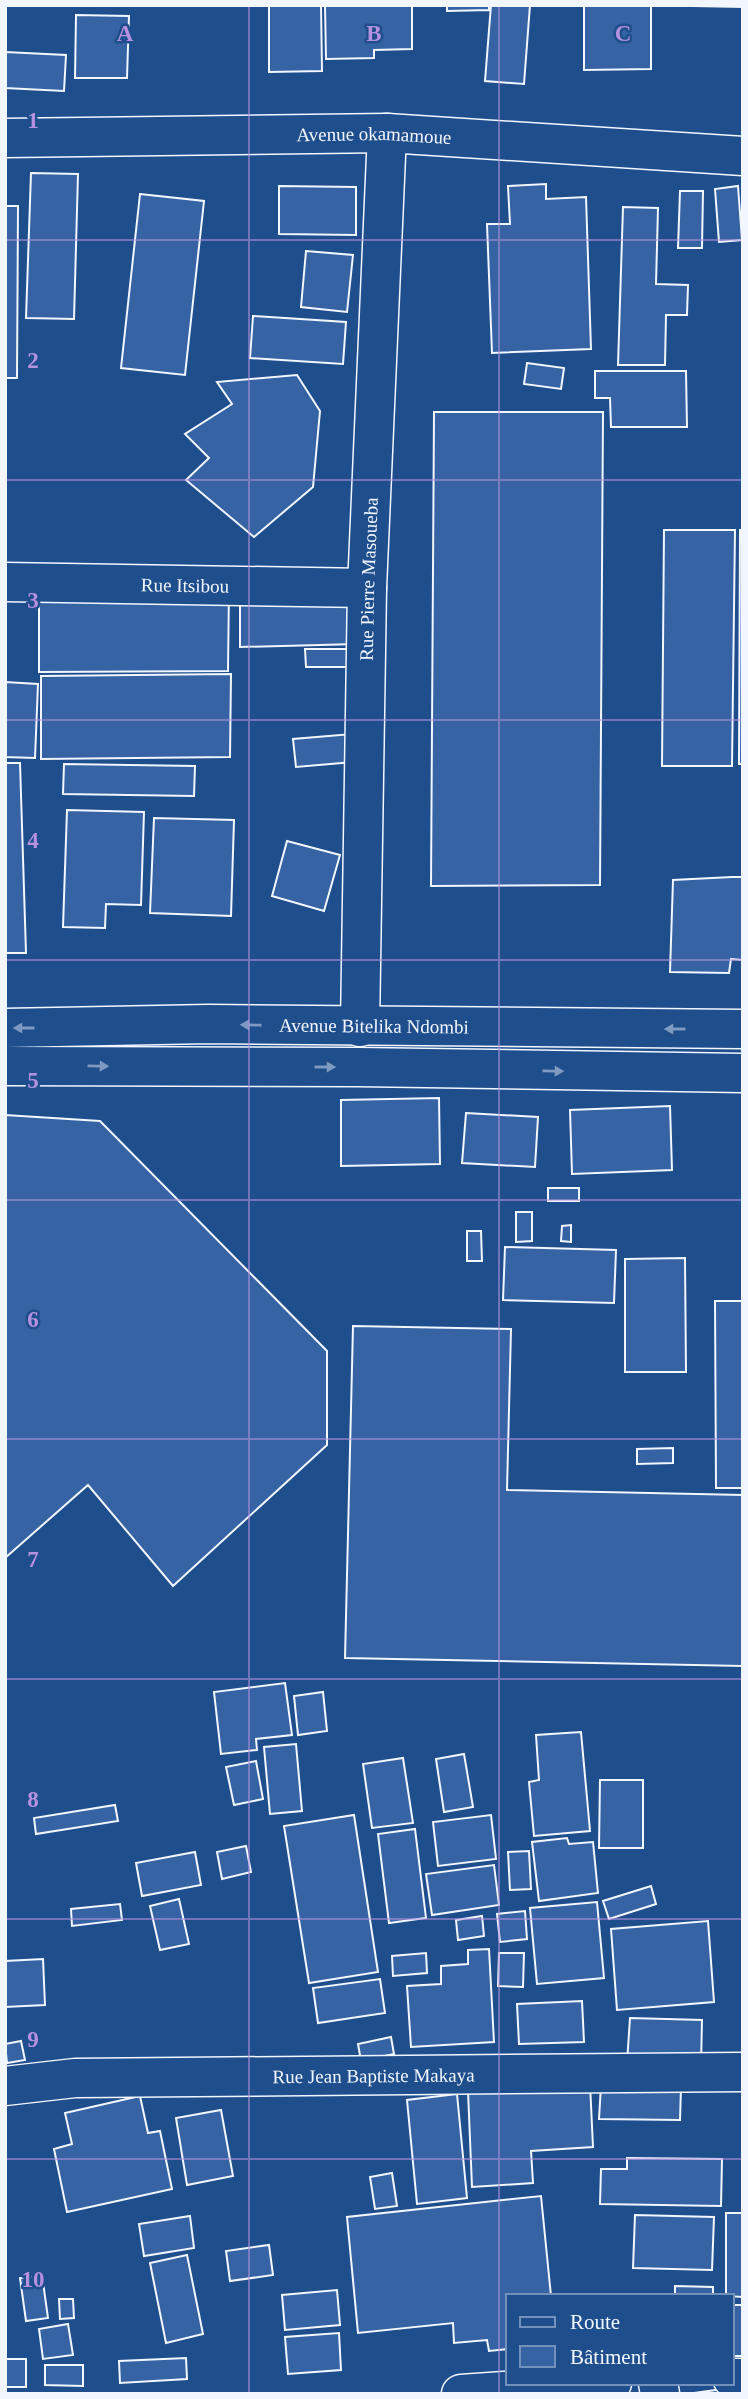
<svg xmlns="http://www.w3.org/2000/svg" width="748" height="2399" viewBox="0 0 748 2399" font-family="Georgia,serif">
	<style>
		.building { fill: #3563a3; stroke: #f2f6ff; stroke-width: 2 }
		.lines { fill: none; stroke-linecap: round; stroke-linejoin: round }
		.minor-casing { stroke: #f2f6ff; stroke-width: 41 }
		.highway-casing { stroke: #f2f6ff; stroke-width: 41 }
		.minor { stroke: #1f4e8c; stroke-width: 38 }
		.highway { stroke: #1f4e8c; stroke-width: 38 }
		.oneway { fill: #7e9ac0 }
		.grid { fill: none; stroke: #b691df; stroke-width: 2; stroke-opacity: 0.55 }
		.labels { text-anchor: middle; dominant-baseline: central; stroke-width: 5; stroke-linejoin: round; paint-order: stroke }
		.street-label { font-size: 19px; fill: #f2f6ff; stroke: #1f4e8c }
		.grid-label { font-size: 23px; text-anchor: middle; font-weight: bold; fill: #b691df; stroke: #1f4e8c; stroke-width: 5; stroke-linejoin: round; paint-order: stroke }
	</style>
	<rect width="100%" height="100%" fill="#1f4e8c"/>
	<path class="building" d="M 269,5 L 321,5 L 322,71 L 269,72 Z
		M 325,5 L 412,5 L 412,49 L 374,50 L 374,58 L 326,59 Z
		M 447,5 L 489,5 L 489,10 L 447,11 Z
		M 491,5 L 530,5 L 524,84 L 485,81 Z
		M 584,5 L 651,5 L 651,69 L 584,70 Z
		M 693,5 L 743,5 L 743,7 L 693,6 Z
		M 76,15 L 129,16 L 127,78 L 75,78 Z
		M 5,52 L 66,55 L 64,91 L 5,88 Z
		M 31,173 L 78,174 L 74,319 L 26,318 Z
		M 546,184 L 546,199 L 586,197 L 591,349 L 492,353 L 487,224 L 510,224 L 508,186 Z
		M 279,186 L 356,187 L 356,235 L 279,234 Z
		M 738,186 L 742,240 L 719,242 L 715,189 Z
		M 680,191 L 703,191 L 702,248 L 678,248 Z
		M 140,194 L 204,201 L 185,375 L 121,368 Z
		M 5,206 L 18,206 L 17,378 L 5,378 Z
		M 623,207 L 658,208 L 656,284 L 688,285 L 687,315 L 666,315 L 665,365 L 618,365 Z
		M 306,251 L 353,255 L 347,312 L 301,307 Z
		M 253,316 L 346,322 L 343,364 L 250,358 Z
		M 527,363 L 564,368 L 561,389 L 524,384 Z
		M 595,371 L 686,371 L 687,427 L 611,427 L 610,398 L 595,398 Z
		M 297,375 L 320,411 L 313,487 L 254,537 L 186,480 L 209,458 L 185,434 L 232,404 L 217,382 Z
		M 434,412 L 603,412 L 600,885 L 431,886 Z
		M 664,530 L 735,530 L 732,766 L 662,766 Z
		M 740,530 L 743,530 L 743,764 L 739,764 Z
		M 229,588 L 228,671 L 39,672 L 39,599 Z
		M 356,599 L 357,644 L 240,647 L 240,602 Z
		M 305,649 L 358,649 L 358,667 L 306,667 Z
		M 231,674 L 230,757 L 41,759 L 41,676 Z
		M 5,682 L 38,684 L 35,758 L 5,757 Z
		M 352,734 L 353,762 L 296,767 L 293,739 Z
		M 5,763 L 20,763 L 26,953 L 5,953 Z
		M 64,764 L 195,766 L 194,796 L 63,794 Z
		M 67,810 L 144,812 L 141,905 L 106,904 L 105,928 L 63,927 Z
		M 154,818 L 234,820 L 231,916 L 150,913 Z
		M 287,841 L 340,855 L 324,911 L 272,896 Z
		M 732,877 L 743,877 L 743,960 L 731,959 L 729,973 L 670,972 L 673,880 Z
		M 439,1098 L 440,1164 L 341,1166 L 341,1100 Z
		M 670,1106 L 672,1170 L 572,1174 L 570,1110 Z
		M 466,1113 L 538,1117 L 535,1167 L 462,1163 Z
		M 5,1115 L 100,1121 L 327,1351 L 327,1445 L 173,1586 L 88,1485 L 5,1558 Z
		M 548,1188 L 579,1188 L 579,1201 L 548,1201 Z
		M 516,1212 L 532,1212 L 532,1241 L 516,1242 Z
		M 571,1225 L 571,1242 L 561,1241 L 562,1226 Z
		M 467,1231 L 481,1231 L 482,1261 L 467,1261 Z
		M 505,1247 L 616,1250 L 614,1303 L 503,1300 Z
		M 685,1258 L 686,1372 L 625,1372 L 625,1259 Z
		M 715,1301 L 743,1301 L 743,1488 L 716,1488 Z
		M 353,1326 L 511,1329 L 507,1490 L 743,1495 L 743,1666 L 345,1658 Z
		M 673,1448 L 673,1463 L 637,1464 L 637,1449 Z
		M 285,1683 L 292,1735 L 256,1739 L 257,1750 L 221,1754 L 214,1692 Z
		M 323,1692 L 327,1731 L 298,1735 L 294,1696 Z
		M 581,1732 L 590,1831 L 534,1836 L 529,1782 L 539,1780 L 536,1735 Z
		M 296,1744 L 302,1811 L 270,1814 L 264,1747 Z
		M 464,1754 L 473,1807 L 444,1812 L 436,1759 Z
		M 403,1758 L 413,1823 L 372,1828 L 363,1764 Z
		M 256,1761 L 263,1799 L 234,1805 L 226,1767 Z
		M 600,1780 L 643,1780 L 643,1848 L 599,1848 Z
		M 115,1805 L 118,1821 L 36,1834 L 34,1818 Z
		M 354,1815 L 378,1972 L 309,1983 L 284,1826 Z
		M 491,1815 L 496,1859 L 438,1866 L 433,1822 Z
		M 415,1829 L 426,1918 L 389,1923 L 378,1834 Z
		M 567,1838 L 569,1844 L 593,1842 L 598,1893 L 539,1901 L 532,1842 Z
		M 246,1846 L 251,1872 L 222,1879 L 217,1852 Z
		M 529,1851 L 531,1889 L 510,1890 L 508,1852 Z
		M 195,1852 L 201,1885 L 142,1896 L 136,1863 Z
		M 494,1865 L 499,1905 L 432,1915 L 426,1874 Z
		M 651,1886 L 656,1904 L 609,1919 L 603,1901 Z
		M 179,1899 L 189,1944 L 160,1950 L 150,1906 Z
		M 597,1902 L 604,1978 L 537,1984 L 530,1908 Z
		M 120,1904 L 122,1920 L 72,1926 L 71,1909 Z
		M 525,1911 L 527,1939 L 500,1942 L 497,1914 Z
		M 482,1916 L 484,1936 L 458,1940 L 456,1920 Z
		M 708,1921 L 714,2002 L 617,2010 L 611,1929 Z
		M 489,1949 L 494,2042 L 411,2047 L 407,1986 L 441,1984 L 441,1966 L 468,1964 L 468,1950 Z
		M 426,1953 L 427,1973 L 393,1976 L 392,1956 Z
		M 499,1953 L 524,1953 L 523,1987 L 498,1986 Z
		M 43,1959 L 45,2005 L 5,2007 L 5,1961 Z
		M 380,1979 L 385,2013 L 318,2023 L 313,1988 Z
		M 582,2001 L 584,2042 L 519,2044 L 517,2004 Z
		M 630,2018 L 702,2020 L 701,2065 L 627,2063 Z
		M 391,2037 L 394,2054 L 361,2061 L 358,2044 Z
		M 21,2041 L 25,2060 L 7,2063 L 5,2044 Z
		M 590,2084 L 593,2147 L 531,2151 L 533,2183 L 472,2187 L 468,2091 Z
		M 601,2085 L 681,2087 L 680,2120 L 599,2119 Z
		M 457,2094 L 467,2198 L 417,2204 L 407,2100 Z
		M 140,2096 L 148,2133 L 160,2131 L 172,2189 L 67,2212 L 54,2149 L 72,2144 L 65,2113 Z
		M 221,2110 L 233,2176 L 187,2185 L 176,2118 Z
		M 627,2158 L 722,2159 L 721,2206 L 600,2204 L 601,2169 L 627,2169 Z
		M 392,2173 L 397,2206 L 375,2209 L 370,2177 Z
		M 541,2196 L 551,2296 L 508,2296 L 508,2349 L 489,2351 L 487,2340 L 454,2343 L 453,2323 L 358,2333 L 347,2217 Z
		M 726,2213 L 743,2213 L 743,2297 L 726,2296 Z
		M 635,2215 L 714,2217 L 712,2270 L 633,2268 Z
		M 190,2216 L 194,2248 L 144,2256 L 139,2224 Z
		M 269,2245 L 273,2275 L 230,2281 L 226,2251 Z
		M 187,2255 L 203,2334 L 166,2343 L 150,2263 Z
		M 42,2275 L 48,2318 L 26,2321 L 20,2278 Z
		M 675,2286 L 713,2287 L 713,2296 L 675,2296 Z
		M 337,2290 L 340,2325 L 285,2330 L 282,2295 Z
		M 59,2299 L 73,2299 L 74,2318 L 60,2319 Z
		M 732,2305 L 743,2305 L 743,2356 L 732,2356 Z
		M 68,2324 L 73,2355 L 43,2359 L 39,2329 Z
		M 339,2333 L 341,2370 L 288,2374 L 285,2337 Z
		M 186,2358 L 187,2379 L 120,2383 L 119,2361 Z
		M 5,2359 L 26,2359 L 26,2387 L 5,2387 Z
		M 45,2365 L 83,2365 L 83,2386 L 45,2385 Z
		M 723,2389 L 723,2394 L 687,2394 Z"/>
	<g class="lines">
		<defs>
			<g id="minor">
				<path id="s1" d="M 5,138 L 387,133 L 743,156"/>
				<path id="s2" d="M 5,582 L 367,588"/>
				<path id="s3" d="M 360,1027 L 367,588 L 387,133"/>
				<path id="s4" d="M 5,2086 L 75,2078 L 743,2072"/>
				<path d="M 732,2378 L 743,2378"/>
				<path d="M 658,2383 L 660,2394"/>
				<path d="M 461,2394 L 612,2383"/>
			</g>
			<g id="highway">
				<path id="s5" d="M 5,1028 L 209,1024 L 743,1029"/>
				<path d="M 5,1066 L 358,1067 L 743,1073"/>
			</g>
		</defs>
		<use href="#minor" class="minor-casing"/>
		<use href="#highway" class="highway-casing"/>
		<use href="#minor" class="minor"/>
		<use href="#highway" class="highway"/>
	</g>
	<defs><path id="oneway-solid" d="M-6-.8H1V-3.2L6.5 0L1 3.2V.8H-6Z" transform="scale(1.75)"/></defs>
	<g class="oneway">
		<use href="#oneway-solid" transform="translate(251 1025) rotate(-179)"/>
		<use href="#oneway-solid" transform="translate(24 1028) rotate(-180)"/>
		<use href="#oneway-solid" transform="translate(675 1029) rotate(-180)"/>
		<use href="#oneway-solid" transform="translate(98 1066) rotate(1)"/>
		<use href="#oneway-solid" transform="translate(325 1067)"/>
		<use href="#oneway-solid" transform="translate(553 1071) rotate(1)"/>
	</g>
	<path class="grid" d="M 249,5 L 249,2394M 499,5 L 499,2394M 5,240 L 743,240M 5,480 L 743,480M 5,720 L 743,720M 5,960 L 743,960M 5,1200 L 743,1200M 5,1439 L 743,1439M 5,1679 L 743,1679M 5,1919 L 743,1919M 5,2159 L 743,2159"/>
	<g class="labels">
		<g class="street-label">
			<text stroke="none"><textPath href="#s1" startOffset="369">Avenue okamamoue</textPath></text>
			<text stroke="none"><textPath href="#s3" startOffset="448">Rue Pierre Masoueba</textPath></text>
			<text stroke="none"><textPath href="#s2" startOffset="180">Rue Itsibou</textPath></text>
			<text stroke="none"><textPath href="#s5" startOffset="369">Avenue Bitelika Ndombi</textPath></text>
			<text stroke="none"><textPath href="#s4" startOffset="369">Rue Jean Baptiste Makaya</textPath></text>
		</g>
	</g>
	<g class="grid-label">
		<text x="125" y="41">A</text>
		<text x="374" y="41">B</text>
		<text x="623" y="41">C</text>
		<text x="33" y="128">1</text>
		<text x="33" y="368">2</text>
		<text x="33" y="608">3</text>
		<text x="33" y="848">4</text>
		<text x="33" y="1088">5</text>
		<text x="33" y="1327">6</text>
		<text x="33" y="1567">7</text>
		<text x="33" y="1807">8</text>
		<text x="33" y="2047">9</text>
		<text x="33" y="2287">10</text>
	</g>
	<rect width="748" height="2399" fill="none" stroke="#f2f6ff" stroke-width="14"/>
	<rect x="506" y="2294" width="228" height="91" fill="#1f4e8c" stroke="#7391ba" stroke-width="2"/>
	<rect x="520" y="2317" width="35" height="10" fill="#1f4e8c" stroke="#7391ba" stroke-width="2"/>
	<text x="570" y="2329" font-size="21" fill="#f2f6ff">Route</text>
	<rect x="520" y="2346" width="35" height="21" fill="#3563a3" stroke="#7391ba" stroke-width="2"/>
	<text x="570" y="2364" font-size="21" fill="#f2f6ff">Bâtiment</text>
</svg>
